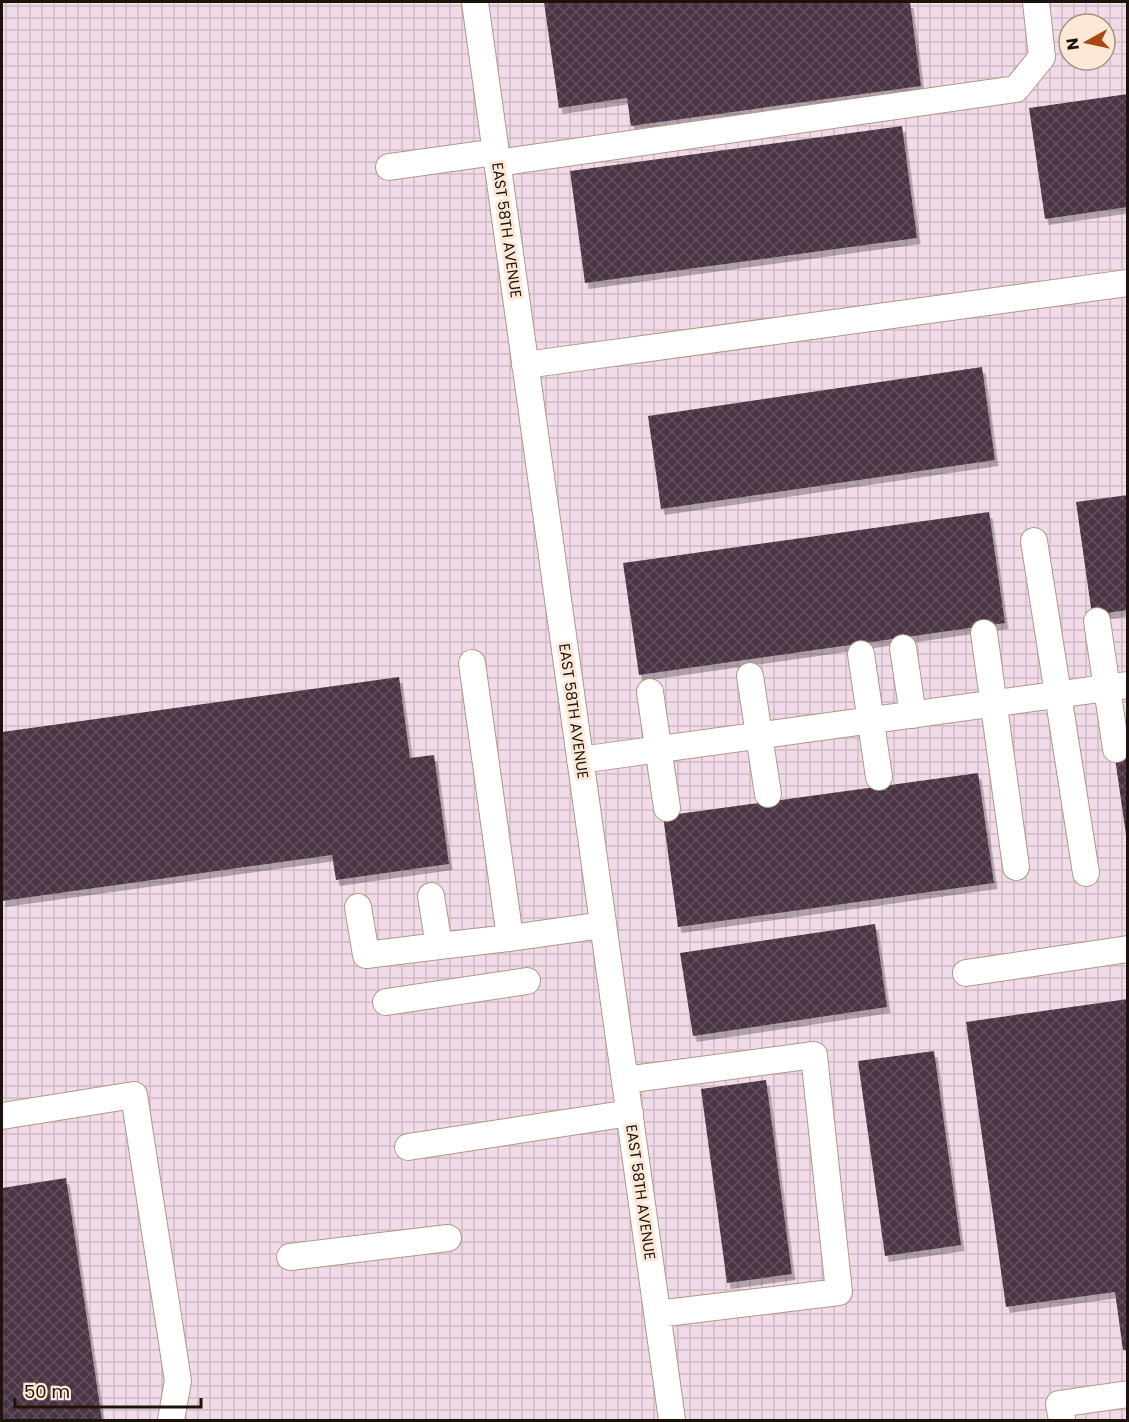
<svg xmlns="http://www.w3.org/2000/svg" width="1129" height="1422" viewBox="0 0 1129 1422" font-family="Poppins,sans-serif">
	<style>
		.industrial { fill: url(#industrial-grid); fill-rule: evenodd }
		.building { fill: url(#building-cross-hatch); filter: url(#shadow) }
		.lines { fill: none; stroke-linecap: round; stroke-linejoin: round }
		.minor-casing { stroke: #b19883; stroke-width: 28 }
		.minor { stroke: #fff; stroke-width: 26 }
		.labels { text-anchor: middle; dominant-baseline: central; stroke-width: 6; stroke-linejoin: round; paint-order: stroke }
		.street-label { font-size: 15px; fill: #1c130b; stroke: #fde8d6 }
	</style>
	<defs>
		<pattern id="industrial-grid" width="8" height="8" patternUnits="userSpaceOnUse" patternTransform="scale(1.5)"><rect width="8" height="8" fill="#f1dbe8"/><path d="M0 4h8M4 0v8" fill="none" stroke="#cebbc6"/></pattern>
		<pattern id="building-cross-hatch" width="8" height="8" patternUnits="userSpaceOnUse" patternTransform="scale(1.5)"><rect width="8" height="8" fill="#4c3545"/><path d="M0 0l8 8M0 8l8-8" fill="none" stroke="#624f5c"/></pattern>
		<filter id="shadow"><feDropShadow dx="3.5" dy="6" stdDeviation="0" flood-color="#0004"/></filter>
	</defs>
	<rect width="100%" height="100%" fill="#fde8d6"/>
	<path class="industrial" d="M 2,2 L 1127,2 L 1127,1420 L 2,1420 ZM 1069,24 L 1105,24 L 1105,60 L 1069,60 Z"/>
	<path class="building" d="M 544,2 L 910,2 L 921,86 L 631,126 L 627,98 L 559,108 Z
		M 1128,94 L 1128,207 L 1045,219 L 1029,108 Z
		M 902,126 L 917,238 L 585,283 L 570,171 Z
		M 982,367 L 995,460 L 661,509 L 648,416 Z
		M 1128,495 L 1128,610 L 1092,615 L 1076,502 Z
		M 989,512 L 1005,623 L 639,675 L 623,563 Z
		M 399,677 L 410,758 L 434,755 L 449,864 L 336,880 L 332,855 L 2,901 L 2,732 Z
		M 1128,757 L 1128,835 L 1126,835 L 1115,758 Z
		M 978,773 L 994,883 L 678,927 L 663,816 Z
		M 875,924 L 887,1007 L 693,1036 L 680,953 Z
		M 1128,999 L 1128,1350 L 1123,1350 L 1115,1292 L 1006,1307 L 966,1022 Z
		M 934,1051 L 961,1245 L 885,1256 L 858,1061 Z
		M 766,1080 L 792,1274 L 727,1283 L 701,1089 Z
		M 66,1178 L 102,1420 L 2,1420 L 2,1188 Z"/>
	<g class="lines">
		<defs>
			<path id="minor" d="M 475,2 L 672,1420
				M 497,163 L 1016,89 L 1042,57 L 1036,2
				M 389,167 L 496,152
				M 525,365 L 1128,283
				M 1034,541 L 1086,873
				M 1097,621 L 1116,749
				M 984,633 L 1016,867
				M 903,648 L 913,715
				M 861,654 L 879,777
				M 472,663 L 510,938 L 603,925
				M 750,676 L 768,794
				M 650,692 L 667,808
				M 580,760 L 1128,685
				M 431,896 L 439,946 L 510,938
				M 358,907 L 366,955 L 439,946
				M 966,973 L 1128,949
				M 386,1002 L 527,981
				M 625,1080 L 814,1055 L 839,1292 L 657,1314
				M 2,1116 L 134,1095 L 178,1381 L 171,1420
				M 408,1147 L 630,1113
				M 290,1257 L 448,1238
				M 1062,1420 L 1059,1404 L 1128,1394"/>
		</defs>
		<use href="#minor" class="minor-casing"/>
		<use href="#minor" class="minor"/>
	</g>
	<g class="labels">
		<g class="street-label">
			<text transform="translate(507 230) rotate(82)">EAST 58TH AVENUE</text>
			<text transform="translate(574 711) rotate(82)">EAST 58TH AVENUE</text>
			<text transform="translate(641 1192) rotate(82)">EAST 58TH AVENUE</text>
		</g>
	</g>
	<rect width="1129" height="1422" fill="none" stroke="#1c130b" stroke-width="6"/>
	<g transform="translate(1087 42) rotate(262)"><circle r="28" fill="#fde8d6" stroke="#a39385" stroke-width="1.5"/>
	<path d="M0-4.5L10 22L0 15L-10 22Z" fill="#ab4713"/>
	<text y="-9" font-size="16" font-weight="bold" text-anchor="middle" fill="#1c130b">N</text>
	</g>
	<path d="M15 1398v9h186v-9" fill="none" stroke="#1c130b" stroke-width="3"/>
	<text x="24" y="1398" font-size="18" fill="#1c130b" stroke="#fde8d6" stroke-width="4.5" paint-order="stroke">50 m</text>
</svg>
